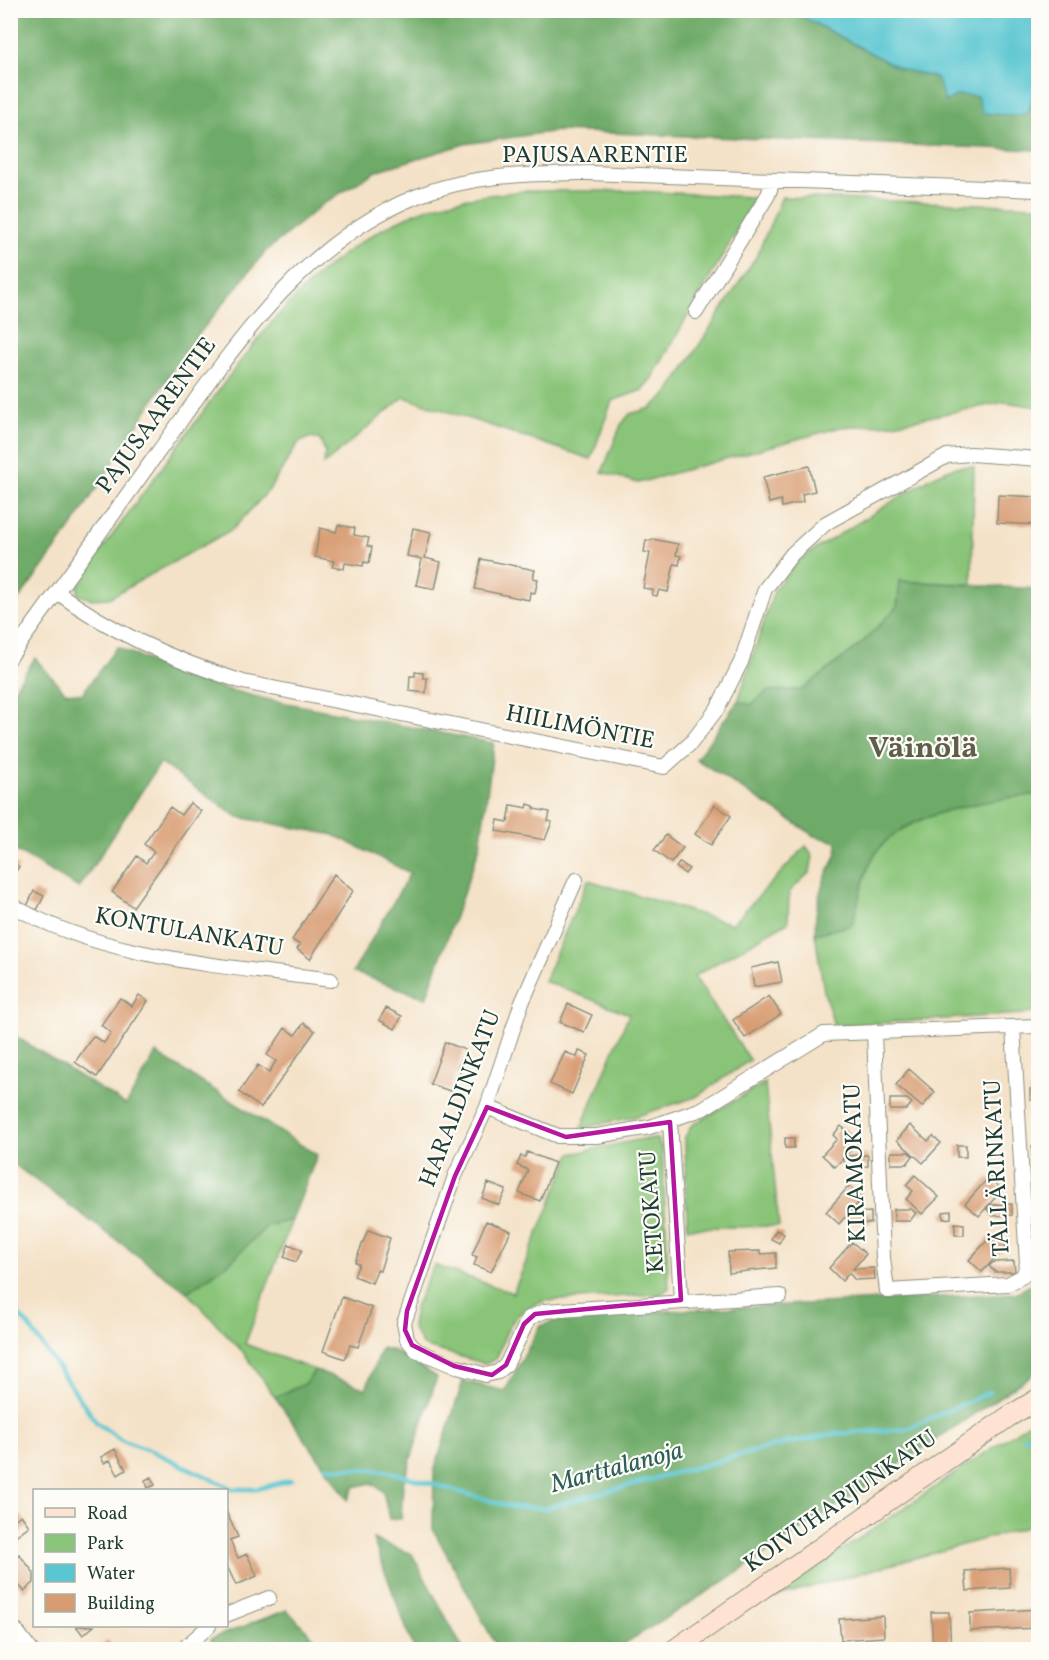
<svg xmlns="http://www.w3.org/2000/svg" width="1049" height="1660" viewBox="0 0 1049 1660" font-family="Vollkorn,serif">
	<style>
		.green { fill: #89c478; stroke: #548056; stroke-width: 1.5 }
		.forest { fill: #6eaa68; stroke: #46744e; stroke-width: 1.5 }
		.water { fill: #5ac6d1; stroke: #3c8282; stroke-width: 1.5 }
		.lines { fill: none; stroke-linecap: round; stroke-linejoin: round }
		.stream { stroke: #5ac6d1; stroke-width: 4.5 }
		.building { fill: #d89c72 }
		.street-casing { stroke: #8a907e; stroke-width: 16 }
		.secondary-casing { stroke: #8a907e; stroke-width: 22 }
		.street { stroke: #fff; stroke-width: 14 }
		.secondary { stroke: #fee3d2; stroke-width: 20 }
		.marked { fill: none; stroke: #b5179e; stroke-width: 4.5; stroke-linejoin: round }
		.labels { text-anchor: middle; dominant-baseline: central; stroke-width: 4.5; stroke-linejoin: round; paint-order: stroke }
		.street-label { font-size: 24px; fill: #1f3d34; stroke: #fdfcf7 }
		.water-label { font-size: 26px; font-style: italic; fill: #2e5f5b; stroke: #fdfcf7 }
		.district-label { font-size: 30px; font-weight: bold; fill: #605e4a; stroke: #fdfcf7 }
	</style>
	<rect width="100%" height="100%" fill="#fdfcf7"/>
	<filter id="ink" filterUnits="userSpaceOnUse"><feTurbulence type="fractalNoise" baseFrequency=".0167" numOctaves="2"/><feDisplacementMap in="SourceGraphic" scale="12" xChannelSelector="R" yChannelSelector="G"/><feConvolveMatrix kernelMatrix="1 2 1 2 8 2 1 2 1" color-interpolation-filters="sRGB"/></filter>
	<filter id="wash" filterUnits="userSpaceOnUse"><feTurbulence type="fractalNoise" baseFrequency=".008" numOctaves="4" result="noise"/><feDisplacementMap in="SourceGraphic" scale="24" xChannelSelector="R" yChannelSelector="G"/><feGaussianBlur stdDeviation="1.35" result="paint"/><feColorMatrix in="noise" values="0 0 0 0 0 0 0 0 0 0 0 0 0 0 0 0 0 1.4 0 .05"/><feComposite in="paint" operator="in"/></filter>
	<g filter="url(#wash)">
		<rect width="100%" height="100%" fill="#f4e2c8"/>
		<path class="green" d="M 522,191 L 637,191 L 751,197 L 754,201 L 652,378 L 642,390 L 612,401 L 591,459 L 404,397 L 324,464 L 325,451 L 320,440 L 311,437 L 298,443 L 269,490 L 233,529 L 109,598 L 90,599 L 78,594 L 78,582 C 117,529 155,477 194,424 C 257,338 313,256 415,213 C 449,199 486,195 522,191 Z
			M 782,197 L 1038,206 L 1038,407 L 1005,402 L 893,424 L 841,427 L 638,483 L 602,472 L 621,425 L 630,414 L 651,408 L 669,392 L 756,257 Z
			M 974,466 L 972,584 L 900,581 L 897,607 L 862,643 L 802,690 L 768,691 L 751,705 L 738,701 L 775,588 L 801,558 L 932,477 L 954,467 Z
			M 1038,794 L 1038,1013 L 834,1026 L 824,991 L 815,934 L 852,924 C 858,904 862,881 870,863 C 893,811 989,801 1038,794 Z
			M 806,846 L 813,856 L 810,872 L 789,892 L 788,922 L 694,976 L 750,1060 L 696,1097 L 634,1117 L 581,1128 L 629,1014 L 544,981 L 588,880 L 732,924 Z
			M 765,1083 L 779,1226 L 687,1228 L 685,1137 L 692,1125 Z
			M 642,1139 L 657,1139 L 662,1148 L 669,1288 L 661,1294 L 544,1301 C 510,1313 508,1327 497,1358 L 486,1364 L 423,1346 L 412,1327 L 415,1307 L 434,1265 L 513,1293 L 571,1154 Z
			M 292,1220 L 245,1344 L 315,1370 L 305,1384 L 275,1397 L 244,1353 L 187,1292 L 228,1264 L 267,1226 Z
			M 1038,1417 L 1038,1524 L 771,1598 Z"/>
		<path class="forest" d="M 11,11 L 792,11 L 900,69 L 938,78 L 957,95 L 977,96 L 1027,113 L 1033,98 L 1038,95 L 1038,150 L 558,131 L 465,144 L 376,171 L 323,204 L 265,252 L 185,351 L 71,528 L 11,610 Z
			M 900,581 L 1038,589 L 1038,794 C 989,801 893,811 870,863 C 862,882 858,905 852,925 L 815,934 C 815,916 817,899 824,881 C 829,866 839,859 837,842 L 815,836 L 696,759 L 738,701 L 751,705 L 768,691 L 802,690 L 862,643 L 897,607 Z
			M 117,647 L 198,682 L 266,699 L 494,743 L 480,846 L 426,998 L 353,972 L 410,873 L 334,835 L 238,817 L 160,763 L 79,888 L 11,848 L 11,693 L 35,658 L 65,692 L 82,694 Z
			M 10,1033 L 126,1105 L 156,1053 L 317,1155 L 292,1220 L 267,1226 L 228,1264 L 187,1292 L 11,1162 Z
			M 1038,1281 L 1038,1371 L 731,1577 L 616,1649 L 498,1649 L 433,1529 L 434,1471 L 463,1381 L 505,1391 L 540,1326 L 567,1316 L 1016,1293 Z
			M 381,1348 L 395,1351 L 437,1377 L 403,1484 L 401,1519 L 389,1519 L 383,1491 L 371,1483 L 354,1487 L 348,1500 L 275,1397 L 305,1384 L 315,1370 L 366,1389 Z
			M 373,1539 L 412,1554 L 463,1649 L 414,1649 Z
			M 287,1610 L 319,1643 L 321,1649 L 214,1649 L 210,1639 Z"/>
		<path class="water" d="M 792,11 L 1038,11 L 1038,95 L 1033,98 L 1027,113 L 1016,116 L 983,113 L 977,96 L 957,95 L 945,102 L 937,78 L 901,69 Z"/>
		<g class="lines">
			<path class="stream" d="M 10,1306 L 28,1325 L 97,1423 L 121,1440 L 154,1452 L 233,1489 L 257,1489 L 291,1480
				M 1023,1438 L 1038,1432
				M 326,1467 L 387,1471 L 512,1507 L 546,1508 L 774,1446 L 833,1434 L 907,1429 L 990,1392"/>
		</g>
		<g id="blocks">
			<path class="building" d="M 809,466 L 815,491 L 802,494 L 803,502 L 782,507 L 781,500 L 769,503 L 763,477 Z
				M 998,495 L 1038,497 L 1038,525 L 997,523 Z
				M 338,525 L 355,528 L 354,535 L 369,538 L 367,546 L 372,547 L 369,563 L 364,562 L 363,566 L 345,563 L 344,569 L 332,567 L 334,561 L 315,557 L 320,528 L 336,532 Z
				M 413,528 L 431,532 L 425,558 L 441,562 L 435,589 L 416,585 L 422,559 L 407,556 Z
				M 652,539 L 678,544 L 676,555 L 681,556 L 679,565 L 674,564 L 668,592 L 659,590 L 657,596 L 652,595 L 653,590 L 643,588 L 650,553 L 644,552 L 646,540 L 651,541 Z
				M 481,559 L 535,570 L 533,578 L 538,579 L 535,593 L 530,592 L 529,600 L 475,589 Z
				M 415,672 L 423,673 L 423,678 L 427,678 L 426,693 L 409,691 L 410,676 L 415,676 Z
				M 190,803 L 201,811 L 133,907 L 112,892 L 137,856 L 146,863 L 154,852 L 144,844 L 170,807 L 181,815 Z
				M 528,804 L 534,806 L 534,809 L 550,812 L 548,821 L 552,822 L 545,840 L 496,831 L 498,820 L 508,822 L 511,805 L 527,808 Z
				M 715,805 L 731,816 L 711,845 L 695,834 Z
				M 666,835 L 683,848 L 671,863 L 654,850 Z
				M 10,861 L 19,867 L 10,879 Z
				M 680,862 L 689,869 L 685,874 L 676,867 Z
				M 334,874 L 353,891 L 310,959 L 297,949 L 300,945 L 292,940 Z
				M 34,891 L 44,896 L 37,910 L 27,906 Z
				M 778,962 L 782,982 L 754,987 L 751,968 Z
				M 139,995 L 148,1001 L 97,1077 L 75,1062 L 93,1036 L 104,1043 L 111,1033 L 101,1025 L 120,998 L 132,1006 Z
				M 769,996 L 781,1014 L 745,1038 L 733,1020 Z
				M 568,1004 L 592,1015 L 584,1032 L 560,1022 Z
				M 386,1008 L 402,1016 L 395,1029 L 379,1020 Z
				M 304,1023 L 315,1031 L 261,1108 L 239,1092 L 258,1065 L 269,1073 L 276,1061 L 267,1055 L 285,1028 L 295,1035 Z
				M 445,1042 L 465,1050 L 458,1068 L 461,1069 L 459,1076 L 456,1075 L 450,1091 L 430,1084 Z
				M 579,1051 L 589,1055 L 572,1094 L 550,1084 L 565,1052 L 577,1057 Z
				M 909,1069 L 935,1092 L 922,1107 L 896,1085 Z
				M 1030,1089 L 1038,1089 L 1038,1100 L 1030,1100 Z
				M 890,1099 L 907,1099 L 912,1103 L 906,1110 L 890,1110 Z
				M 910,1125 L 928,1141 L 933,1136 L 941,1143 L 923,1163 L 897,1140 Z
				M 841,1126 L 859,1141 L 835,1167 L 822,1155 L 837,1139 L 833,1135 Z
				M 785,1138 L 794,1138 L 794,1148 L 785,1148 Z
				M 957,1145 L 966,1145 L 966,1157 L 957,1157 Z
				M 1038,1145 L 1038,1157 L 1032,1157 L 1032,1146 Z
				M 527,1152 L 555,1163 L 540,1201 L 519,1193 L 528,1170 L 517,1165 L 521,1156 L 525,1157 Z
				M 891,1152 L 908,1152 L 913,1156 L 907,1164 L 891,1164 Z
				M 868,1155 L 868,1166 L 849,1167 L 843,1161 L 847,1156 Z
				M 915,1175 L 939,1197 L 922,1214 L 906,1199 L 913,1191 L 906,1185 Z
				M 989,1177 L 1002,1190 L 979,1216 L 965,1204 Z
				M 488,1183 L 506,1190 L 499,1205 L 482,1198 Z
				M 849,1186 L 863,1198 L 849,1213 L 871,1212 L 871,1223 L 852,1224 L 845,1217 L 839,1224 L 826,1212 Z
				M 1012,1204 L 1012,1215 L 993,1216 L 987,1209 L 991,1205 Z
				M 894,1209 L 911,1209 L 916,1213 L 910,1221 L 894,1221 Z
				M 951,1211 L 951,1218 L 943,1219 L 943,1212 Z
				M 486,1221 L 511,1231 L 491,1272 L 474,1265 L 477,1257 L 472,1255 Z
				M 955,1223 L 964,1224 L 964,1235 L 955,1235 Z
				M 368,1230 L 390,1238 L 380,1271 L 377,1270 L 372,1283 L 354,1276 L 359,1264 L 355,1262 Z
				M 776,1230 L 784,1234 L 779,1243 L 771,1239 Z
				M 993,1234 L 1006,1246 L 982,1272 L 969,1260 Z
				M 852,1242 L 866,1254 L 853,1269 L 874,1268 L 875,1279 L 855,1280 L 849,1273 L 842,1281 L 829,1268 Z
				M 289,1244 L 302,1250 L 296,1262 L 284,1257 Z
				M 760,1251 L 760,1254 L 776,1253 L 776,1268 L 729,1273 L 728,1252 Z
				M 1014,1261 L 1015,1272 L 995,1272 L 989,1266 L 994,1262 Z
				M 342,1297 L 372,1308 L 358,1347 L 350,1345 L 345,1359 L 323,1351 Z
				M 115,1449 L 126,1470 L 118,1475 L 110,1460 L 104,1463 L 101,1457 Z
				M 151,1477 L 155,1485 L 148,1488 L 145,1480 Z
				M 226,1511 L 238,1537 L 230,1540 L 238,1558 L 247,1554 L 257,1576 L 236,1585 L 226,1564 Z
				M 21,1515 L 29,1526 L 10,1540 L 10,1523 Z
				M 19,1554 L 34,1573 L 34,1583 L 24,1591 L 18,1584 L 15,1587 L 10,1582 L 13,1578 L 10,1561 Z
				M 1009,1568 L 1010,1588 L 967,1591 L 965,1571 Z
				M 1038,1609 L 1038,1628 L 970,1631 L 970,1613 Z
				M 931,1612 L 949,1612 L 951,1650 L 933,1650 Z
				M 883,1616 L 884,1637 L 841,1640 L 839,1619 Z
				M 76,1626 L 94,1626 L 83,1635 Z
				M 107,1640 L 117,1650 L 98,1650 Z"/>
		</g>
	</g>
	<g filter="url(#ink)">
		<use href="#blocks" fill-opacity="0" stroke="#8a907e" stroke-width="1.5"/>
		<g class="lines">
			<defs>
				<path id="street" d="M 696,312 L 768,195 L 773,181
					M 57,592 C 112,633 179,662 243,682 L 664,767 L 691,743 L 717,709 L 741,662 L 765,589 L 792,554 L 826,523 L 947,456 L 971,454 L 1038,459
					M 10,657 C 59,590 107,522 156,455 C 228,356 297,245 415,197 C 471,174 531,174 589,173 L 1038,190
					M 576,880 L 521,1005 L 487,1107 L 455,1176 L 404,1323 L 407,1339 L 416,1350 L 454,1366 L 486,1375 L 498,1372 L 506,1365 L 529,1318 L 545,1311 L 780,1296
					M 10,904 C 101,959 227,966 331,980
					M 874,1032 L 883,1258 L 887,1291 L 1008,1284 L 1023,1276 L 1027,1264 L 1013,1027
					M 487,1107 L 558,1136 L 597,1136 L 650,1127 L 702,1109 L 824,1034 L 1038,1026
					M 670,1122 L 681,1300
					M 226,1615 L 269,1598
					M 10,1623 L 31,1650
					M 182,1650 L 209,1626"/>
				<path id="secondary" d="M 674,1650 L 1008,1417 L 1038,1399"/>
			</defs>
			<use href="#street" class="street-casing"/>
			<use href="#secondary" class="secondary-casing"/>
			<use href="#street" class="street"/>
			<use href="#secondary" class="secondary"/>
		</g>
	</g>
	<path class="marked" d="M 487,1107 L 566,1137 L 670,1122 L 681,1300 L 535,1314 L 524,1324 L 506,1365 L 492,1375 L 454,1366 L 412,1345 L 405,1330 L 407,1311 L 455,1176 Z"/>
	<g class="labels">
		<g class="street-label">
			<text x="595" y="156">PAJUSAARENTIE</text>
			<text transform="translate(157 416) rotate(-54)">PAJUSAARENTIE</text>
			<text transform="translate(580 728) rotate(11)">HIILIMÖNTIE</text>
			<text transform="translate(189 933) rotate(10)">KONTULANKATU</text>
			<text transform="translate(461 1099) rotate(-69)">HARALDINKATU</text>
			<text transform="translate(856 1163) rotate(-92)">KIRAMOKATU</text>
			<text transform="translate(998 1168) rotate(-93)">TÄLLÄRINKATU</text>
			<text transform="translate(653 1212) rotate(-94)">KETOKATU</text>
			<text transform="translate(841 1502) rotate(-35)">KOIVUHARJUNKATU</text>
		</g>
		<g class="water-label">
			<text transform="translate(617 1468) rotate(-15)">Marttalanoja</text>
		</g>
		<g class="district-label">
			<text x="923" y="749">Väinölä</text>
		</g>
	</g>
	<rect width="1049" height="1660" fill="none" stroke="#fdfcf7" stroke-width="36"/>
	<rect x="33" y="1489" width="195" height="138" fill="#fdfcf7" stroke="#a4b0a9" stroke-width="1.5"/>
	<rect x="45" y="1508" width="30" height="9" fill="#fee3d2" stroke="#a4b0a9" stroke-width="1.5"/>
	<text x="87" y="1519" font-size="18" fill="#1f3d34">Road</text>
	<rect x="45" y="1534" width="30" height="18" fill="#89c478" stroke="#a4b0a9" stroke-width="1.5"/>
	<text x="87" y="1549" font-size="18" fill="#1f3d34">Park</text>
	<rect x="45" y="1564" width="30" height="18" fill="#5ac6d1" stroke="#a4b0a9" stroke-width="1.5"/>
	<text x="87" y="1579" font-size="18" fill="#1f3d34">Water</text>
	<rect x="45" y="1594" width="30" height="18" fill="#d89c72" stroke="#a4b0a9" stroke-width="1.5"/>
	<text x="87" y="1609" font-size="18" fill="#1f3d34">Building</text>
</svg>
